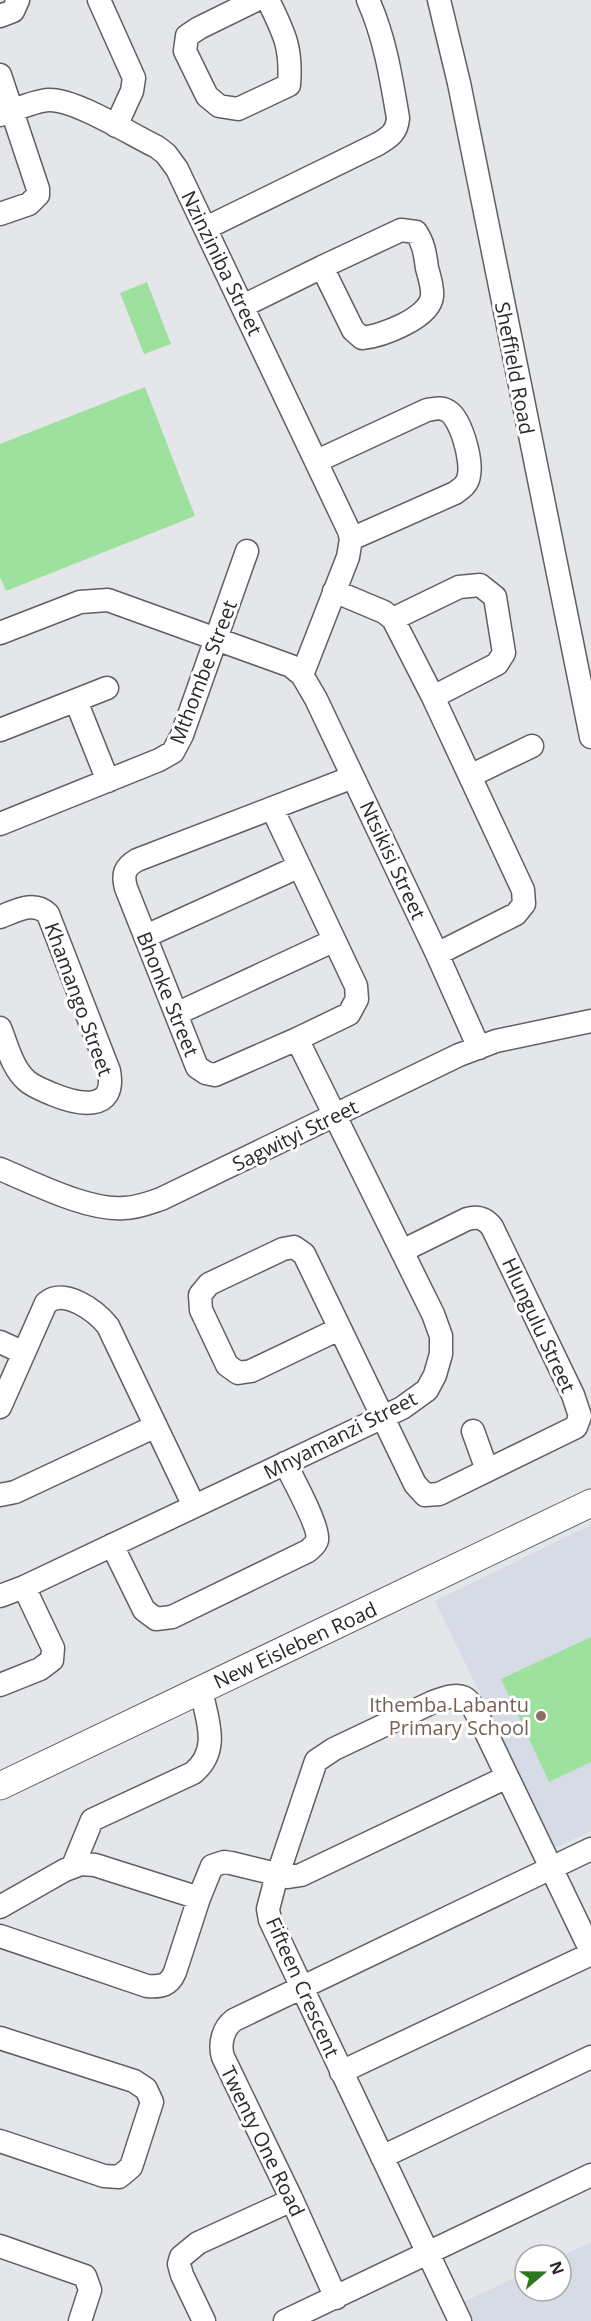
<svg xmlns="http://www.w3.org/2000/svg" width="591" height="2321" viewBox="0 0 591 2321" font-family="'Open Sans',sans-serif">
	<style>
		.built { fill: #d6dbe6 }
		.pitch { fill: #9ee19f }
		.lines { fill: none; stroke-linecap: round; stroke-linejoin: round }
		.minor-casing { stroke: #5e6063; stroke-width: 25 }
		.major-casing { stroke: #5e6063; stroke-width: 29 }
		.minor { stroke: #fff; stroke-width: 22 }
		.major { stroke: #fff; stroke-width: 27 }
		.education-dot { fill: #8d6e63; stroke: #fff; stroke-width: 2 }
		.labels { text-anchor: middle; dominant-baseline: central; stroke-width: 6; stroke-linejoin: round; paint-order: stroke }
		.street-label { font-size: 20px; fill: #28292a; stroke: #fff }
		.education-label { font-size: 20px; fill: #785e54; stroke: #fff; text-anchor: end }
	</style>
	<rect width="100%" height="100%" fill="#e4e6ea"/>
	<path class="built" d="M 591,1525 L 591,1831 L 555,1848 L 435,1601 Z
		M 591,2242 L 591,2321 L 470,2321 L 461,2303 L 525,2273 L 525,2291 L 561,2291 L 561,2256 Z"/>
	<path class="pitch" d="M 147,282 L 171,344 L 144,354 L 120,293 Z
		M 145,387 L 195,516 L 6,591 L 0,577 L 0,444 Z
		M 591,1637 L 591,1762 L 549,1782 L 501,1679 Z"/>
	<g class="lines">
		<defs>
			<path id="minor" d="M 99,0 L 134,78 L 132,91 L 116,126
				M 256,0 L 199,28 L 187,36 L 185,51 L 207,96 L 219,106 L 238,109 L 289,85 C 292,47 284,33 268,0
				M 439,0 L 459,83 L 591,737
				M 0,16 L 13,11 L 18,0
				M 0,75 L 38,189 L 38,195 L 29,204 L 0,214
				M 0,115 C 15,110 33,101 49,100 C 75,99 132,135 157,147 L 166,154 L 177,169 L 349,531 L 351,539 L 348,557 L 302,675
				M 206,228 L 378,144 C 390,137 397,132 398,118 C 391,77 385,38 368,0
				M 401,230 L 416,232 C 424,244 425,254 427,268 C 429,276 433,287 432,296 C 430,318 382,336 362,338 L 353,330 L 322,267 Z
				M 243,306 L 322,267
				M 317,461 L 427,410 C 433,409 441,407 446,410 C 461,416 472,460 469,475 C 468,484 462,488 455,493 L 351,539
				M 334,591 L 384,612 L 393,619 L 433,697 L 523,890 L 524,904 L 516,914 L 437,954
				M 393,619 L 459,587 L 480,585 L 495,597 L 504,653 L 497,664 L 433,697
				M 0,633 L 80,602 L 108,600 L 291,666 L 302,675 L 316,699 L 437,954 L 479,1048
				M 76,701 L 108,781
				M 0,730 L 107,688
				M 470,776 L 532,746
				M 272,808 L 356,986 L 357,999 L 349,1014 L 297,1039 L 215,1075 L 206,1073 L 197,1067 L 126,888 C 122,874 125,867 137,860 L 353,777
				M 0,824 L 159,760 L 173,752 L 182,735 L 247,551
				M 0,917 C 16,911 34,900 48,914 L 109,1071 C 117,1114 76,1104 52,1094 C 43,1090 34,1087 27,1081 C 12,1068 7,1045 0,1028
				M 146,936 L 298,867
				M 176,1014 L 333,941
				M 0,1169 C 34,1183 88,1211 124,1208 C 137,1208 149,1203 161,1199 L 459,1055 L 496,1041 L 591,1021
				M 339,1329 L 251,1371 L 238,1373 L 227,1365 L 201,1310 L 200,1295 L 209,1284 L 283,1249 L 294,1247 L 304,1254 L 415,1484 L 425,1495 L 439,1494 L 576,1427 L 580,1416 L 573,1395 L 492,1227 C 485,1218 478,1216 467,1219 L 402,1251
				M 0,1342 L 22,1352
				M 0,1407 L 46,1303 C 64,1287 96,1311 108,1326 L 194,1506
				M 473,1431 L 487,1470
				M 0,1495 L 15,1492 L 156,1426
				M 112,1545 L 144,1610 L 156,1619 L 172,1617 L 308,1551 C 311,1548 316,1545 317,1540 C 320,1528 292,1477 285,1463
				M 0,1596 L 24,1587 L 402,1408 L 427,1390 L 435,1375 L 441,1354 L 441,1336 L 433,1314 L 297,1039
				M 0,1685 L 40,1669 L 52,1660 L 53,1648 L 24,1587
				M 73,1866 L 92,1820 L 193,1773 C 221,1750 207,1720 201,1690
				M 0,1907 L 65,1870 L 81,1864 L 95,1865 L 199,1898
				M 0,1936 L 147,1986 C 161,1987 169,1986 175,1972 L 199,1898 L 212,1866 L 224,1862 L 231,1863 L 288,1877 L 301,1875 L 507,1777
				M 0,2038 L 134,2081 L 146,2089 L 152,2102 L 131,2167 L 119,2177 L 104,2176 L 0,2141
				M 341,2072 L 591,1954
				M 382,2157 L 591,2057
				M 0,2246 L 85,2276 L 90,2290 L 80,2321
				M 336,2298 L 292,2200 L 223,2057 C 219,2044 223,2028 234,2020 L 591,1849
				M 204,2321 L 182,2275 L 179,2264 L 181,2257 L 198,2243 L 292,2200
				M 285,2321 L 591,2175
				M 460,2321 L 270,1920 L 268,1909 L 274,1886 L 316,1761 L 334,1749 L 433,1702 C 467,1689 468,1697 483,1726 L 591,1951"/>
			<path id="major" d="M 0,1786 L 591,1503"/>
		</defs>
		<use href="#minor" class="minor-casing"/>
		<use href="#major" class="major-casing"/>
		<use href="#minor" class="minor"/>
		<use href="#major" class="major"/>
	</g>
	<circle class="education-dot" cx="541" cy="1716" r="6"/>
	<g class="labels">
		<g class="street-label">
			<text transform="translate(222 263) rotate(64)">Nzinziniba Street</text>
			<text transform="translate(515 368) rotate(79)">Sheffield Road</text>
			<text transform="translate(203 672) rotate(-69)">Mthombe Street</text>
			<text transform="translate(393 860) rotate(65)">Ntsikisi Street</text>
			<text transform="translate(168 994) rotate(68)">Bhonke Street</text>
			<text transform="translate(79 999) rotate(70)">Khamango Street</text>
			<text transform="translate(295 1135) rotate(-26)">Sagwityi Street</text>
			<text transform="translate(539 1325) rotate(65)">Hlungulu Street</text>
			<text transform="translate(340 1435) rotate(-27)">Mnyamanzi Street</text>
			<text transform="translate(295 1645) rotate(-25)">New Eisleben Road</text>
			<text transform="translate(303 1987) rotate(66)">Fifteen Crescent</text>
			<text transform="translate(263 2141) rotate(64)">Twenty One Road</text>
		</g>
		<g class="education-label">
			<text x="529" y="1704">Ithemba Labantu<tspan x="529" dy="23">Primary School</tspan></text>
		</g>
	</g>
	<g transform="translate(543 2273) rotate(70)"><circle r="28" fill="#ffffff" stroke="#a9a9aa" stroke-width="1.5"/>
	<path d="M0-4.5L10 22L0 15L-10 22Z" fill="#2b771d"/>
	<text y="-9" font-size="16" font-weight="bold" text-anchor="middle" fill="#28292a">N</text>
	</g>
</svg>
